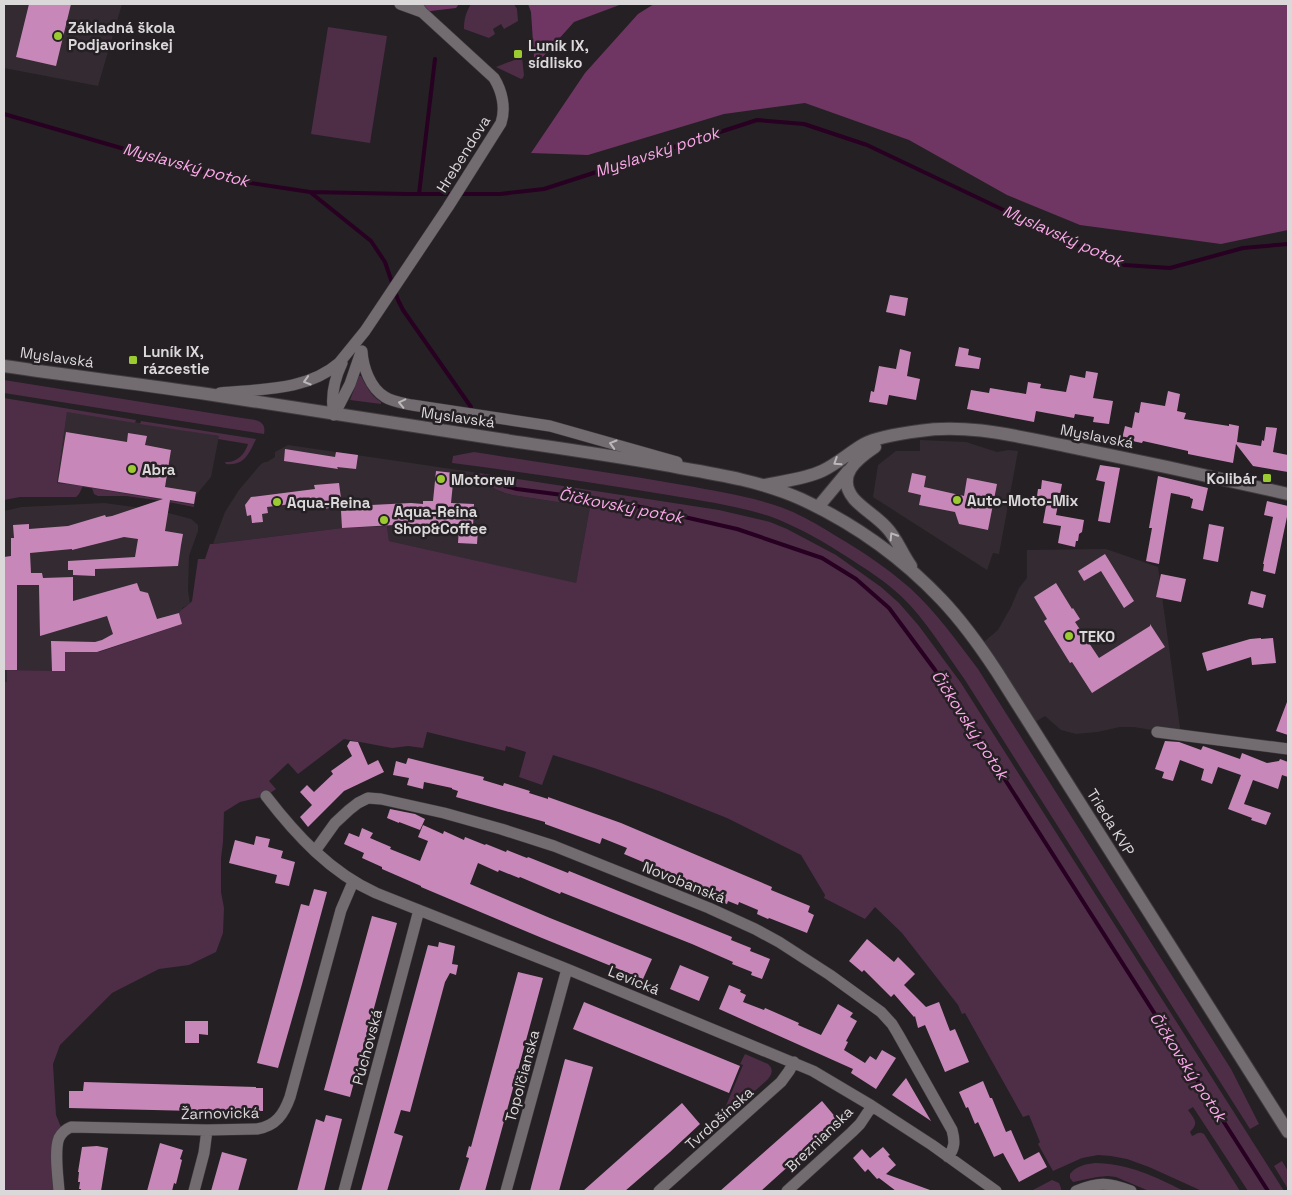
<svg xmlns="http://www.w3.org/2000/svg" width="1292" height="1195" viewBox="0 0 1292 1195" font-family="'Space Grotesk',sans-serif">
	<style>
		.built { fill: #332b31 }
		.green { fill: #4e2d47 }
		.forest { fill: #6f3663 }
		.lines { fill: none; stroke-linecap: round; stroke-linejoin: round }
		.stream { stroke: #280122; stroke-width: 4 }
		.building { fill: #c788b9 }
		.street-casing { stroke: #3f3b3e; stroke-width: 12 }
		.secondary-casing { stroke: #3f3b3e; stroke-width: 14 }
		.street { stroke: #726c70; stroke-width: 11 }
		.secondary { stroke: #726c70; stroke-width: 12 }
		.oneway { stroke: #bcb8ba }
		.poi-dot { fill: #9cca31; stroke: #252024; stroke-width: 2 }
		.labels { text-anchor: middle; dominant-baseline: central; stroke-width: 5; stroke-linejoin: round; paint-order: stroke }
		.poi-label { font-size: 15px; font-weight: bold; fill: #dbd8da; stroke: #252024; text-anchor: start }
		.street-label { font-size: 15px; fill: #dbd8da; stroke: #252024 }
		.water-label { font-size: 16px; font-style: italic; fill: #fda7e9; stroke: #252024 }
	</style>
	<rect width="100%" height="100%" fill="#252024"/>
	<path class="built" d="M 4,4 L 122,4 L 98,86 L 4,68 Z
		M 67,411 L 219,436 L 211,477 L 196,495 L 194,507 L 163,500 L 57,483 Z
		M 920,440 L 966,442 L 997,452 L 1009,450 L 1018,451 L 999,554 L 993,553 L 987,570 L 873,497 L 878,465 L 896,451 L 920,451 Z
		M 288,445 L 479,473 L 481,479 L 493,488 L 501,492 L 512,495 L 590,507 L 576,584 L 389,541 L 387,526 L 342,528 L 213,544 L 225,512 L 239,490 L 261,464 L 265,462 L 267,462 L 275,457 L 275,452 Z
		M 104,503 L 157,510 L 191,519 L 198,525 L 198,531 L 189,556 L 188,590 L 190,604 L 182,608 L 182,624 L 98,652 L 65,652 L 65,671 L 7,670 L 7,682 L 4,682 L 4,511 L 22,507 Z
		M 1106,549 L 1158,567 L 1181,735 L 1134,727 L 1120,727 L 1097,732 L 1076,734 L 1061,730 L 1045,716 L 1030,725 L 979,646 L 998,630 L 1011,607 L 1019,588 L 1027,578 L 1027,550 Z"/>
	<path class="green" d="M 471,4 L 514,4 L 517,9 L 518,21 L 504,29 L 501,24 L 493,29 L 495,34 L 489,38 L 464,29 C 464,19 466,12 471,4 Z
		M 328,27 L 387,36 L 370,143 L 311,134 Z
		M 522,57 L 524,75 L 523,78 L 521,79 L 496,67 Z
		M 359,376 L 361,376 C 366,386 371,396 381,402 L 381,404 L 350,400 Z
		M 4,380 L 242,418 C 253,420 267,419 264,434 L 4,393 Z
		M 4,398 L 136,420 L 135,423 L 67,412 L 57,483 L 83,486 L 79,494 L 76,497 L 20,497 L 4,500 Z
		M 141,421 L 256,439 C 249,454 244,466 226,464 L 225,462 C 237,463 245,454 248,444 L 218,439 L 219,436 L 140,424 Z
		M 474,452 C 543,463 613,473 683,485 C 720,492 758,497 793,512 C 808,519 822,527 836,536 C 862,551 887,568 910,588 C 936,612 957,641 978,669 L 1231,1069 L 1259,1124 L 1250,1129 L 965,680 C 945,652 926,620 901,596 C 886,582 869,571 852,560 C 826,543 799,527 769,516 C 734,505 697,500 662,494 C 592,482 522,472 452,463 L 453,456 Z
		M 479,473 L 719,510 L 770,522 L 787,529 L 836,555 L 881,587 L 899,603 L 919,626 L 961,683 L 1284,1191 L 1248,1191 L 1193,1107 L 1188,1110 C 1195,1120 1199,1123 1190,1132 L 1192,1136 C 1197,1134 1199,1131 1204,1134 L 1240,1191 L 1202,1191 L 1149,1167 L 1127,1159 L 1111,1156 L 1098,1155 L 1082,1158 L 1053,1171 L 1038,1144 L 1040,1142 L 1029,1115 L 1023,1117 L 965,1013 L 962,1014 L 958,1005 L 902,933 L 875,907 L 865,919 L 824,898 L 825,895 L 801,855 L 727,818 L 659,791 L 594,768 L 553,755 L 542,785 L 519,777 L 526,752 L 506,746 L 505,751 L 427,732 L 423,748 L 408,746 L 392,748 L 344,739 L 298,774 L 288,763 L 269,781 L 276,789 L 266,796 L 240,802 L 224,812 L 223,842 L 221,858 L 221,892 L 224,908 L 223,933 L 216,952 L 189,965 L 159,969 L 112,993 L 60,1045 L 53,1064 L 56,1115 L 63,1132 L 59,1191 L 4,1191 L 4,682 L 7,682 L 7,670 L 65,671 L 65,652 L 99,652 L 182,624 L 179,613 C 183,607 188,606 192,601 L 198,559 L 205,559 L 210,544 L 213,544 L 342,528 L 387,526 L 389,541 L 576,583 L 590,507 L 512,495 C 498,491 485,486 479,473 Z
		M 92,488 L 194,505 L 194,507 L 163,501 L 126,496 L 98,496 L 94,494 Z
		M 745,1054 L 768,1064 C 775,1070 771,1076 766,1081 L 727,1116 L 717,1112 L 725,1108 L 743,1065 L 740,1064 Z
		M 1282,1161 L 1288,1171 L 1288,1189 L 1274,1166 Z
		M 1095,1163 C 1127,1163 1156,1177 1184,1191 L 1149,1191 L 1116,1177 L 1108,1176 L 1097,1177 L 1073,1182 L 1070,1178 L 1070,1174 C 1076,1166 1086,1164 1095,1163 Z
		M 1052,1180 L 1059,1183 L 1061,1188 L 1061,1190 L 1031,1191 Z"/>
	<path class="forest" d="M 416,4 L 459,4 L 456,8 L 422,12 Z
		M 528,4 L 622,4 L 574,22 L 540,60 L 534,57 L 531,12 Z
		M 654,4 L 1288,4 L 1288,230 L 1221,244 L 1080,225 L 1007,195 L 909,140 L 805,103 L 724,114 L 588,155 L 531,153 L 585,73 L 638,14 Z"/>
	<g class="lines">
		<path class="stream" d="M 4,114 L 231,180 L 310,192 L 407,194 L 500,194 L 544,189 L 757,120 L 804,124 L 867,145 L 1094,253 L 1124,265 L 1170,268 L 1243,248 L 1288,244
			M 310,192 L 371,241 L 385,262 L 398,300 L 403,310 L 471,407
			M 419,194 L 435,59
			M 505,486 L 517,489 L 623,503 L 737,529 L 822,558 L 856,579 L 889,608 L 935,670 L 1268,1191"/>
	</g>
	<path class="building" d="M 29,4 L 71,4 L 56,66 L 16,57 Z
		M 890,295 L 908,298 L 905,316 L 886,312 Z
		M 959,347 L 969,349 L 968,355 L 981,358 L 979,369 L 955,366 Z
		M 900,349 L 911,352 L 907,376 L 920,379 L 916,400 L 889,395 L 887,405 L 869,402 L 871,391 L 874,392 L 879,366 L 896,369 Z
		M 1086,371 L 1098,373 L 1093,398 L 1113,401 L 1109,424 L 1093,422 L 1094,417 L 1075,414 L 1074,418 L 1036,411 L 1034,422 L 967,409 L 971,390 L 989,393 L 990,388 L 1026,394 L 1028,382 L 1041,384 L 1040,388 L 1066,392 L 1070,375 L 1085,378 Z
		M 1168,391 L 1180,394 L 1177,411 L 1186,413 L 1184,419 L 1229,426 L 1229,424 L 1239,426 L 1237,442 L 1261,446 L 1262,440 L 1264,441 L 1266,427 L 1277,428 L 1273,452 L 1288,455 L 1288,472 L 1253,466 L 1236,444 L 1233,463 L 1188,454 L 1188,451 L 1143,441 L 1142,443 L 1122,439 L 1125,426 L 1132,428 L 1135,412 L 1139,413 L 1141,402 L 1165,406 Z
		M 66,432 L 127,442 L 128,433 L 147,436 L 145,445 L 171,450 L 165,487 L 196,492 L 194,504 L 170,500 L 165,531 L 183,534 L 181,545 L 178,566 L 95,569 L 95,576 L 73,575 L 73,570 L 68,570 L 68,561 L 135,557 L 138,539 L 124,537 L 72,550 L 72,549 L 30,553 L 31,573 L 42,573 L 43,578 L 73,577 L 73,601 L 137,583 L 140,591 L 148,593 L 157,619 L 179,613 L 182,624 L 97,652 L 65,652 L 65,671 L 52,671 L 51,641 L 95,642 L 102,640 L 113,634 L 107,616 L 40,636 L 39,585 L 17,585 L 17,670 L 4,670 L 4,557 L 11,556 L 11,538 L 14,538 L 13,525 L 29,524 L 29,529 L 68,526 L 105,515 L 106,517 L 112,516 L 163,499 L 58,482 Z
		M 285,449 L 335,457 L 336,452 L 358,455 L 356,469 L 337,467 L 338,469 L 284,461 Z
		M 1100,465 L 1120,468 L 1110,523 L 1098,521 L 1105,482 L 1096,480 Z
		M 436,471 L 454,473 L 451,503 L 474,504 L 473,528 L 478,529 L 477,544 L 458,543 L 459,528 L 411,524 L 342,528 L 341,511 L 371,509 L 371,505 L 411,503 L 423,504 L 423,501 L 433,501 Z
		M 912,473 L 926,476 L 924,487 L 964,496 L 967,478 L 997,484 L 988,530 L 959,524 L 955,512 L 919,505 L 921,495 L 908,492 Z
		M 1158,476 L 1208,488 L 1203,511 L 1191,508 L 1193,499 L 1190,498 L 1190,497 L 1171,493 L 1159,564 L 1146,561 L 1152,528 L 1149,528 Z
		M 1042,480 L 1062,484 L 1056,515 L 1084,520 L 1082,532 L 1079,534 L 1078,541 L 1076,541 L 1075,547 L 1058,543 L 1061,526 L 1043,523 L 1046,506 L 1040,505 L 1040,503 L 1036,503 L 1038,489 L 1041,489 Z
		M 339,483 L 342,506 L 317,510 L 316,501 L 267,507 L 268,513 L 262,514 L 263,522 L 252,523 L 251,515 L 247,516 L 245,505 L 251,497 L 315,489 L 314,485 Z
		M 1267,501 L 1288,506 L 1288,512 L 1275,574 L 1263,571 L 1264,564 L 1263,564 L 1273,517 L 1264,515 Z
		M 1209,524 L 1224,527 L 1218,562 L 1203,559 Z
		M 1105,554 L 1134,601 L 1124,608 L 1101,571 L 1084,581 L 1078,571 Z
		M 1161,574 L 1186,579 L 1181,602 L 1156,597 Z
		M 1056,583 L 1072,609 L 1073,608 L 1080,619 L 1075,622 L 1099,658 L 1150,626 L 1150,624 L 1165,647 L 1092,693 L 1072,662 L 1070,663 L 1044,621 L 1047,619 L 1034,597 Z
		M 1251,591 L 1266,595 L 1263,608 L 1248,604 Z
		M 1261,638 L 1261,639 L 1273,638 L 1276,663 L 1252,665 L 1251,657 L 1207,671 L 1202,653 L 1250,639 Z
		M 1287,702 L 1288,702 L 1288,735 L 1276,731 Z
		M 350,741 L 358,742 L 368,765 L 378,760 L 384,772 L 344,791 L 308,827 L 300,817 L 312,805 L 300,792 L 307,785 L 314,792 L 333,774 L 331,771 L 352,756 L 347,746 Z
		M 1165,741 L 1179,742 L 1201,750 L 1203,746 L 1240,759 L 1242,753 L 1267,763 L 1279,761 L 1280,759 L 1288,762 L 1288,777 L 1282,775 L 1278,789 L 1253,780 L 1244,804 L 1271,813 L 1266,825 L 1251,820 L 1252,818 L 1228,809 L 1241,775 L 1218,767 L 1212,784 L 1201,780 L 1204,769 L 1180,760 L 1173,781 L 1162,778 L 1164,772 L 1155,769 Z
		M 408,758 L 484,777 L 483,780 L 503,786 L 504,783 L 530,791 L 529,793 L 548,799 L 548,797 L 621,823 L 739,873 L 772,887 L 771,890 L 810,906 L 808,912 L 814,915 L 807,933 L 769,918 L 768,919 L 757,914 L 758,910 L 739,902 L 738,905 L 728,901 L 727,904 L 660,876 L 648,870 L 650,865 L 624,854 L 627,848 L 602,838 L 600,844 L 545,824 L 545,822 L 456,797 L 458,791 L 452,789 L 452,788 L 424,782 L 423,789 L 407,785 L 409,778 L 393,775 L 396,761 L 406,764 Z
		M 390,809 L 415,814 L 425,819 L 420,830 L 399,822 L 399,823 L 387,818 Z
		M 423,825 L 443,834 L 444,831 L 464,840 L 465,837 L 485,845 L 486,844 L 506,852 L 507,850 L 527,858 L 528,857 L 568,873 L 569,871 L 732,937 L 731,940 L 751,948 L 750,951 L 770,959 L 762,979 L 751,975 L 752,972 L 732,964 L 733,962 L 692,944 L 561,892 L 560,894 L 520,877 L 519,878 L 499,870 L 498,872 L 478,863 L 470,884 L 550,918 L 652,959 L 643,979 L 542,938 L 421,887 L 421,886 L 382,869 L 382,867 L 362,858 L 364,853 L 344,844 L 349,833 L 359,837 L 362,828 L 373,833 L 370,838 L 391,847 L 390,849 L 420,861 L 428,841 L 418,837 Z
		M 256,836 L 270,839 L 268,847 L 283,851 L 281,858 L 295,862 L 289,886 L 275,883 L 277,875 L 229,863 L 235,840 L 254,845 Z
		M 314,889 L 327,892 L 302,984 L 278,1068 L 257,1063 L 301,904 L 309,906 Z
		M 372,916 L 397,923 L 350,1097 L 324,1090 Z
		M 867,939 L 894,962 L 898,957 L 915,974 L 904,985 L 926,1007 L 939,1002 L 950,1031 L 955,1029 L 969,1062 L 945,1072 L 925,1025 L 918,1028 L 915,1016 L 914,1017 L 894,994 L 891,997 L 864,970 L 862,972 L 849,961 Z
		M 439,942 L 455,946 L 452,964 L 458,965 L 456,975 L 450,973 L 445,982 L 410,1112 L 401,1110 L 394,1133 L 403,1136 L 387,1191 L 361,1191 L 428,945 L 438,947 Z
		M 680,965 L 709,977 L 699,1001 L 670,989 Z
		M 518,972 L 543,978 L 485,1191 L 459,1191 L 469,1158 L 466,1157 L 469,1146 L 471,1147 Z
		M 729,985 L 741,990 L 740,992 L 746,995 L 743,1002 L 764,1010 L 765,1008 L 781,1015 L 799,1023 L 798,1025 L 821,1035 L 838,1004 L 853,1013 L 850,1017 L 857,1021 L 846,1041 L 848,1042 L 844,1050 L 865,1063 L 870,1056 L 876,1060 L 882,1050 L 896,1058 L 876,1089 L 851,1073 L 853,1069 L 719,1009 Z
		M 584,1002 L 740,1066 L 729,1093 L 573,1029 Z
		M 185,1021 L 208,1021 L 208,1035 L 199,1034 L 199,1043 L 185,1043 Z
		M 565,1059 L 593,1067 L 559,1191 L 530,1191 Z
		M 906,1078 L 931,1121 L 892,1095 Z
		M 983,1081 L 990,1098 L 992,1098 L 1006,1132 L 1011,1130 L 1024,1160 L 1039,1152 L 1047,1167 L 1019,1182 L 1003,1153 L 994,1157 L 978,1122 L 975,1124 L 968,1107 L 966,1108 L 959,1092 Z
		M 84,1082 L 256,1087 L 256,1088 L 263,1088 L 263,1111 L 255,1111 L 255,1113 L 237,1112 L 69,1108 L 69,1091 L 83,1091 Z
		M 822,1101 L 837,1119 L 831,1124 L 833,1126 L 761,1191 L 720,1191 Z
		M 682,1103 L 700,1124 L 670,1152 L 625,1191 L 583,1191 Z
		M 326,1115 L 342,1119 L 324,1191 L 297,1191 L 316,1119 L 324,1122 Z
		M 160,1143 L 183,1150 L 180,1159 L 182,1160 L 176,1184 L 174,1183 L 172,1191 L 147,1191 Z
		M 97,1146 L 108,1148 L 101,1191 L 80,1191 L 81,1189 L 79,1189 L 80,1182 L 78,1182 L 79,1172 L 78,1172 L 82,1147 Z
		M 883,1147 L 890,1155 L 888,1156 L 896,1165 L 886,1174 L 930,1190 L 930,1191 L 896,1191 L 879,1178 L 877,1179 L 868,1169 L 865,1172 L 853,1158 L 862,1149 L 870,1158 Z
		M 222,1152 L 247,1159 L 238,1191 L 211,1191 Z"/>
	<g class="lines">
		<defs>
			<path id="street" d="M 400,4 L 422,12
				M 362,351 C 363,367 370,388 385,397 C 393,402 403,403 412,405 L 550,426 L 677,462
				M 220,393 C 260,389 307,391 339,363 L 365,331 L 448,207 L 501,123 C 506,108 502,91 494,78 L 422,12 L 416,4
				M 334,415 L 350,384 L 361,352
				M 334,415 C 330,396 334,380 342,363
				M 1157,732 L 1288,749
				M 266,796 C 296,835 331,873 376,893 L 567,969 L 813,1071 L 872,1106 L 932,1145 L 996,1191
				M 315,851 L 335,823 L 349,810 L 358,803 L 368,798 L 381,799 L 444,813 L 501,829 L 554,846 L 709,908 L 755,929 L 779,942 L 830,975 L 881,1012 L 892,1024 L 898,1034 L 952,1130 C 955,1141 955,1148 948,1157
				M 59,1191 C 58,1177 54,1150 59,1138 C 62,1132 66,1129 71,1127 L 207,1130 L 257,1129 C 276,1126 284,1114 290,1097 L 341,910 L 353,882
				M 194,1191 L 204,1153 L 207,1130
				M 344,1191 L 419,910
				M 506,1191 L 567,969
				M 659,1191 L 781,1082 L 789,1071 L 794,1062
				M 787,1191 L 852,1132 L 860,1124 L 872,1106
				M 1076,1191 C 1099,1182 1107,1182 1131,1191"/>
			<path id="secondary" d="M 4,366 C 71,376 139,384 207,394 C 306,409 406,425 505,440 C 564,449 623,457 681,468 C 722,475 763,482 801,499 C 853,523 902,558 941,599 C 962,621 980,646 997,672 L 1288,1132
				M 875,447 C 857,459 835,476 854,499 C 863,509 877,517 886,527 C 897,538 902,554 911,566
				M 764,485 C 783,481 805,479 822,471 C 837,464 850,452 864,444 C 877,437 904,433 919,431 C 967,423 1019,437 1066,446 C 1140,461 1214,477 1288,494
				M 818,507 L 848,471"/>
		</defs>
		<use href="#street" class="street-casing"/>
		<use href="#secondary" class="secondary-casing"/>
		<use href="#street" class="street"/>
		<use href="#secondary" class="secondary"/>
	</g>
	<defs><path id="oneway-chevron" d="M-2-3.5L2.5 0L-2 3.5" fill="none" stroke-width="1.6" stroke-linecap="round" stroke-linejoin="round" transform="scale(1.25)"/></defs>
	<g class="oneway">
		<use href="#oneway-chevron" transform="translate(307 381) rotate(163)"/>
		<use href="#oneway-chevron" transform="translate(402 403) rotate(-167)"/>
		<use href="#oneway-chevron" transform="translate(613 444) rotate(-164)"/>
		<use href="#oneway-chevron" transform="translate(837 462) rotate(147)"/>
		<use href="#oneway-chevron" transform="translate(893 536) rotate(-122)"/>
	</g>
	<g class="poi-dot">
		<circle cx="58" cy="36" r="5"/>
		<rect x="513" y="49" width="10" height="10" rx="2.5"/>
		<rect x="128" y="355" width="10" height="10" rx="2.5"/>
		<circle cx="132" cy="469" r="5"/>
		<rect x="1262" y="473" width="10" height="10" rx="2.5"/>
		<circle cx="441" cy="479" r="5"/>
		<circle cx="957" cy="500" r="5"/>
		<circle cx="277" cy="502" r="5"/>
		<circle cx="384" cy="520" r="5"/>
		<circle cx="1069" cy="636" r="5"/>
	</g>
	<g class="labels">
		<g class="poi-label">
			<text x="68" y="27">Základná škola<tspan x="68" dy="17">Podjavorinskej</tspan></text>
			<text x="528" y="45">Luník IX,<tspan x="528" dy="17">sídlisko</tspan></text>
			<text x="143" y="351">Luník IX,<tspan x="143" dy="17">rázcestie</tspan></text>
			<text x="142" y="469">Abra</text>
			<text x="1257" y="478" text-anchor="end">Kolibár</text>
			<text x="451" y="479">Motorew</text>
			<text x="967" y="500">Auto-Moto-Mix</text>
			<text x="287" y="502">Aqua-Reina</text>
			<text x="394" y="511">Aqua-Reina<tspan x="394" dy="17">Shop&amp;Coffee</tspan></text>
			<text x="1079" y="636">TEKO</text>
		</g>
		<g class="street-label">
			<text transform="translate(463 154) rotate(-58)">Hrebendova</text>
			<text transform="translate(57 357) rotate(8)">Myslavská</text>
			<text transform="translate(458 417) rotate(8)">Myslavská</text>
			<text transform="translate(1097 436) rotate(11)">Myslavská</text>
			<text transform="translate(1111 822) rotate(58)">Trieda KVP</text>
			<text transform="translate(684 882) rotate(22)">Novobanská</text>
			<text transform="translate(634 980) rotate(22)">Levická</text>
			<text transform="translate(367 1047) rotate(-75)">Púchovská</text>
			<text transform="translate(522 1076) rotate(-75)">Topoľčianska</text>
			<text transform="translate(220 1113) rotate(-1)">Žarnovická</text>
			<text transform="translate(719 1118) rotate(-42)">Tvrdošínska</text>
			<text transform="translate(819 1139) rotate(-44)">Breznianska</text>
		</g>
		<g class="water-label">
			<text transform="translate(657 152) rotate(-18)">Myslavský potok</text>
			<text transform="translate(186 165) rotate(15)">Myslavský potok</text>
			<text transform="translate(1063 236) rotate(24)">Myslavský potok</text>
			<text transform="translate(621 506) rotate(11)">Čičkovský potok</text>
			<text transform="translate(970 725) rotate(57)">Čičkovský potok</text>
			<text transform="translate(1188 1067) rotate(57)">Čičkovský potok</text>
		</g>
	</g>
	<rect width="1292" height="1195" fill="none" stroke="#dbd8da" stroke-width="10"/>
</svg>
